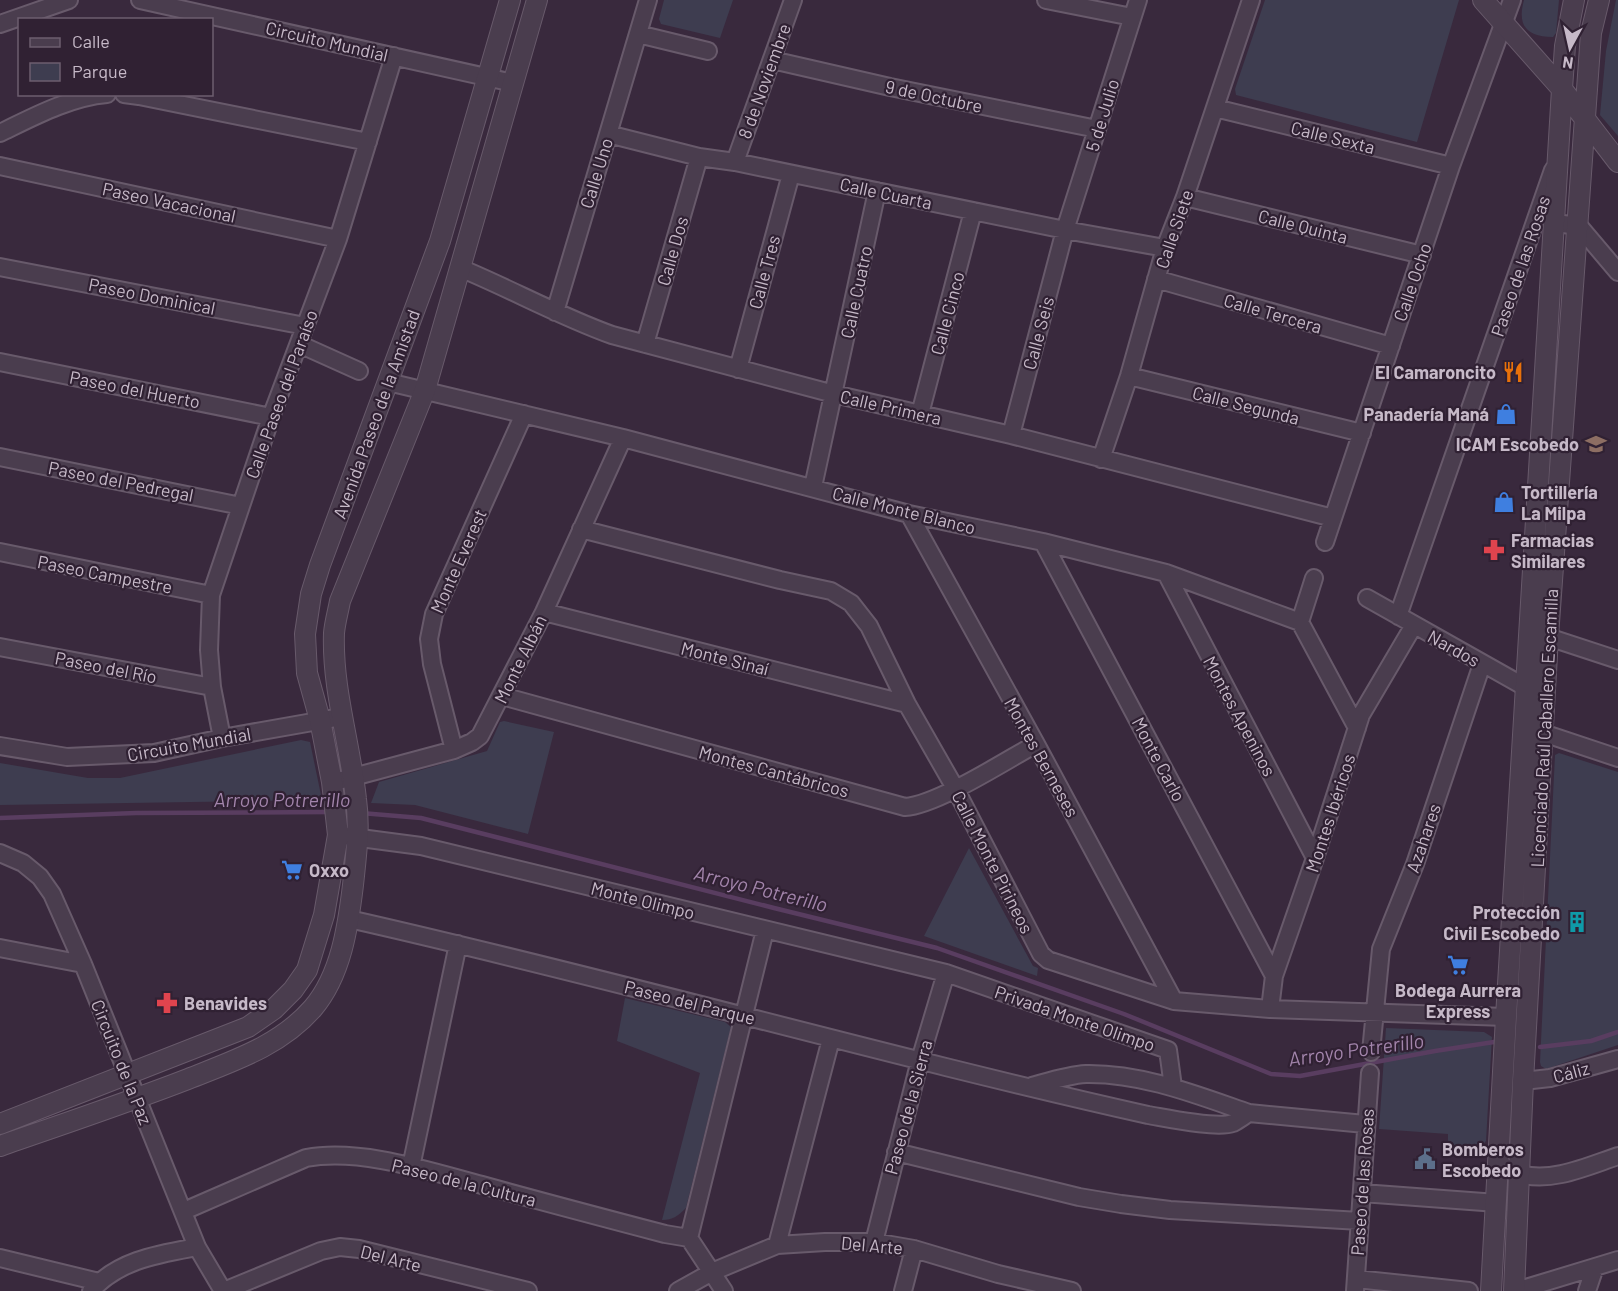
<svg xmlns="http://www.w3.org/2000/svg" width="1618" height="1291" viewBox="0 0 1618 1291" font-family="Barlow,sans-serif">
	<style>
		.green { fill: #3e3d50 }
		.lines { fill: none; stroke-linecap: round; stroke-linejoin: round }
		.stream { stroke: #593d60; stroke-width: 4.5 }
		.minor-casing { stroke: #685a6b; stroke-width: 20 }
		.tertiary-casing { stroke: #685a6b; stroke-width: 22 }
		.minor { stroke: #4a3d4e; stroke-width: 16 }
		.tertiary { stroke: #4a3d4e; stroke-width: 20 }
		.labels { text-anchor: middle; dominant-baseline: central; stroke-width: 4.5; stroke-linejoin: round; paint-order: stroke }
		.street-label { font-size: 18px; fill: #c6b9c8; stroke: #302133 }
		.poi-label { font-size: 18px; font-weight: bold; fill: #c6b9c8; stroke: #302133; text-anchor: start }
		.water-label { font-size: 20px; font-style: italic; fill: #a385ac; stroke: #302133 }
	</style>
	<rect width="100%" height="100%" fill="#39293d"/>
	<path class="green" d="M 664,0 L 733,0 L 720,38 L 661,24 L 659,19 Z
		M 1265,0 L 1459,0 L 1417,142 L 1236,95 L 1235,89 Z
		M 1524,0 L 1559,0 L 1556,33 L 1553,37 C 1526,37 1517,25 1524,0 Z
		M 1616,0 L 1618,0 L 1618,136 L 1600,115 L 1606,51 Z
		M 504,721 L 554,732 L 528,834 L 415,805 L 371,803 L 379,782 L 487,751 L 500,722 Z
		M 301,740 L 310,742 L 322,800 L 0,805 L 0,763 L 88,778 L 120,778 Z
		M 1559,753 L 1618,772 L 1618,1045 L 1546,1069 L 1541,1066 L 1540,1062 L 1555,755 Z
		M 969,848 L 1033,966 L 1038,968 L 1037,976 L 924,936 Z
		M 625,998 L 725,1022 L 731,1027 L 686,1208 C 678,1216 673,1220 662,1220 L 700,1073 L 617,1041 Z
		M 1386,1028 L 1484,1032 L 1492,1037 L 1486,1141 C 1478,1153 1460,1146 1448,1145 L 1448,1134 L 1379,1129 Z"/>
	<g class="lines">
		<path class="stream" d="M 361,813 L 421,818 L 774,908 L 937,948 L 1124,1014 L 1271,1074 L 1300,1076 L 1435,1051 L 1494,1042
			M 0,818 L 136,813 L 332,812
			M 1540,1047 L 1591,1041 L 1618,1032"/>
		<defs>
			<path id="minor" d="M 140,0 L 513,83
				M 1046,0 L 1132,17
				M 0,24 L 69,0
				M 638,34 L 708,51
				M 772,60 L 890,87 L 1097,129
				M 124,94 L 139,96 L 368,142
				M 1215,108 L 1451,166
				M 0,133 C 33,117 70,97 107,94
				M 608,134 L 699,157 L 735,162 L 1065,230 L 1165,248
				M 735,162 L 793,0
				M 0,166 L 338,239
				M 1185,197 L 1422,255
				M 1555,223 L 1579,226 L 1618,272
				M 0,267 L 305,326
				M 460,268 C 511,289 559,316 612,335 L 834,394 L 1011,435 L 1333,518
				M 1156,279 L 1391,346
				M 555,312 L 648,0
				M 299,344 L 359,371
				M 645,344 L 699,157
				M 0,362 L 271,417
				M 738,369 L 791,174
				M 1129,376 L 1362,433
				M 388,382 L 623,438 L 909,514 L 1043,542 L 1166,573 L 1300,622 L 1357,728
				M 920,414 L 973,211
				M 1011,435 L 1065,230 L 1138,0
				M 0,457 L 241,506
				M 1101,459 L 1129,376 L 1165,248 L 1185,197 L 1251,0
				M 813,487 L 877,191
				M 909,514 L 1036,744 L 1174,1001
				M 581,529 L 780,580 L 831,591 L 851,603 L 869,626 L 907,704 L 955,788 L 1041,954 L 1048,960 L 1174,1001 L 1270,1009 L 1506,1017
				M 1043,542 L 1274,976
				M 1325,542 L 1451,166 L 1512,0
				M 0,552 L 211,595
				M 1166,573 L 1315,858
				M 1367,598 L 1525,687 L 1537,688
				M 544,612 L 907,704
				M 1398,616 L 1553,170
				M 1300,622 L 1314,578
				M 1548,637 L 1618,660
				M 0,647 L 212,687
				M 502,696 L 905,807 C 937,805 1005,761 1036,744
				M 1543,733 L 1618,758
				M 222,738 L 212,687 L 209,650 L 211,595 L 271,417 L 338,239 L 394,56
				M 0,746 L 67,757 L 154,753 L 222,738 L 341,717
				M 454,750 L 432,664 L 429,639 L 434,614 L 524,414
				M 342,780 L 454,750 L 472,742 L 480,736 L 544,612 L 623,438
				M 345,836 L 421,846 L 946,973 L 1168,1050 L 1173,1087
				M 0,853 L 23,863 L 40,877 L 52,894 L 83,964 L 197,1247 L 223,1291
				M 349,919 C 616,979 880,1055 1148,1115 C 1166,1118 1217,1129 1233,1123 C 1239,1120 1244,1116 1249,1113 L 1365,1124
				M 0,948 L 83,964
				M 1270,1009 L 1274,976 L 1315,858 L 1361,715 L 1414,625
				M 1371,1052 L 1381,949 L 1415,864 L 1482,664
				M 1523,1081 L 1550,1078 L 1618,1059
				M 1032,1086 C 1050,1081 1068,1075 1086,1074 C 1142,1073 1197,1095 1249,1113
				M 896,1152 L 1079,1197 L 1121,1204 L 1170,1210 L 1360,1221
				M 1499,1163 C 1505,1167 1513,1172 1520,1174 C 1552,1183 1588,1166 1618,1156
				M 411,1167 L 458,944
				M 1362,1193 L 1497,1203
				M 184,1211 L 306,1158 C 361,1148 429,1171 482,1185 C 543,1202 604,1218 665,1234 L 689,1238 L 724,1291
				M 689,1238 L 765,930
				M 874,1242 L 920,1060 L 946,973
				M 777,1245 L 831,1039
				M 0,1258 L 99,1282
				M 1356,1279 L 1469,1291
				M 91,1291 C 118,1260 159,1254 197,1247
				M 224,1291 L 321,1251 L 340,1247 L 359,1249 L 528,1291
				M 678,1291 L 712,1272 L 777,1245 L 825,1242 L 874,1242 L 914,1249 L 998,1274 L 1072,1291
				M 903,1291 L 914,1249
				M 1355,1291 L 1370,1073
				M 1516,1291 L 1618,1260
				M 1587,1291 L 1595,1267"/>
			<path id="tertiary" d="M 1483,0 L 1562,89 L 1618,162
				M 0,1124 L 248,1027 L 274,1009 L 293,990 L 307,970 L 324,915 L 338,835 L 332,782 L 320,720 L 307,673 L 305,634 L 311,594 L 320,565 L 440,241 L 510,0
				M 0,1146 C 63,1124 126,1103 188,1079 C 233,1061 280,1046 313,1008 C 341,975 348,927 353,885 C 356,856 360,828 356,799 C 350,743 332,689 334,633 C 335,622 338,612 340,601 L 425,390 L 537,0
				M 1491,1291 L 1506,1017 L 1562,89 L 1565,46 L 1574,0
				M 1514,1291 L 1523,1081 L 1548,637 L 1591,33 L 1599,0"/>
		</defs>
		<use href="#minor" class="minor-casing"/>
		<use href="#tertiary" class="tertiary-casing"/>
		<use href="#minor" class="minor"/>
		<use href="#tertiary" class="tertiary"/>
	</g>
	<defs>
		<symbol id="restaurant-bare" viewBox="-9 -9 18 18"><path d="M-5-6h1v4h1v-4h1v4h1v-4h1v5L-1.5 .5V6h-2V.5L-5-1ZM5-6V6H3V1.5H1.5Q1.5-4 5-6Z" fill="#e8710a" stroke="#302133" stroke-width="2.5" paint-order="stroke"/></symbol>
		<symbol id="shop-bare" viewBox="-9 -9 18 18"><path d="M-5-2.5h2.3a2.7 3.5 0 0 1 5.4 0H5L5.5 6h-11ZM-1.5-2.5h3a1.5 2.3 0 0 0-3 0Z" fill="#3f7fe0" stroke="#302133" stroke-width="2.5" paint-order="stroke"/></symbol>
		<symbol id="school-bare" viewBox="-9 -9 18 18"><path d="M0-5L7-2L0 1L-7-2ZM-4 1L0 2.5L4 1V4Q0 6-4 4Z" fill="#8d6e63" stroke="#302133" stroke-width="2.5" paint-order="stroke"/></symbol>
		<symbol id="pharmacy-bare" viewBox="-9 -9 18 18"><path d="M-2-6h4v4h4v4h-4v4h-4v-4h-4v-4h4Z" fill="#e0444e" stroke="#302133" stroke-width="2.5" paint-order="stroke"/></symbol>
		<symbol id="supermarket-bare" viewBox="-9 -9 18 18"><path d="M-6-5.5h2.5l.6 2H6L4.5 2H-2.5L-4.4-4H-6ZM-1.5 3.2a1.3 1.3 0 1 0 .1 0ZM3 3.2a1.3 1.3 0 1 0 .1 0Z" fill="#3f7fe0" stroke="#302133" stroke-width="2.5" paint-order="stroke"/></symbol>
		<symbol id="building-bare" viewBox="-9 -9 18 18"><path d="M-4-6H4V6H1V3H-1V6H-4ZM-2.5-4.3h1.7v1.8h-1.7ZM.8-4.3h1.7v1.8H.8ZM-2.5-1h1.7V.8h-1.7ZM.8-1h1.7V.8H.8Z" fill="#0f9aa8" stroke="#302133" stroke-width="2.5" paint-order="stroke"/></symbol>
		<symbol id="civic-bare" viewBox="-9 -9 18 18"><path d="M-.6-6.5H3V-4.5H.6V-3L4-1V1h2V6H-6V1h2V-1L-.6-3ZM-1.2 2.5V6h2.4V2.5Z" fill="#5c6f8a" stroke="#302133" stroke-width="2.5" paint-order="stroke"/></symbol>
	</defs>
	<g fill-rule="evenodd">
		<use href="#restaurant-bare" x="1498" y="357" width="30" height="30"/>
		<use href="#shop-bare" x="1491" y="399" width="30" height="30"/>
		<use href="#school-bare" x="1581" y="429" width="30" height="30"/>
		<use href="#shop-bare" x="1489" y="487" width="30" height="30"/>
		<use href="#pharmacy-bare" x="1479" y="535" width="30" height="30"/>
		<use href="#supermarket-bare" x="277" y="855" width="30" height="30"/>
		<use href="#building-bare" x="1562" y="907" width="30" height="30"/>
		<use href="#supermarket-bare" x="1443" y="950" width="30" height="30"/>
		<use href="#pharmacy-bare" x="152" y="988" width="30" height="30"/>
		<use href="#civic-bare" x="1410" y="1144" width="30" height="30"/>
	</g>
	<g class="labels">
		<g class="street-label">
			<text transform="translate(327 41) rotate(13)">Circuito Mundial</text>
			<text transform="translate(764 81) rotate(-70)">8 de Noviembre</text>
			<text transform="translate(934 96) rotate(12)">9 de Octubre</text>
			<text transform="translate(1102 115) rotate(-73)">5 de Julio</text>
			<text transform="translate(1333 137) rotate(14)">Calle Sexta</text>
			<text transform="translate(596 173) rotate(-73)">Calle Uno</text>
			<text transform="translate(886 193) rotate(12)">Calle Cuarta</text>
			<text transform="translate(169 202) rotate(12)">Paseo Vacacional</text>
			<text transform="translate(1303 226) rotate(14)">Calle Quinta</text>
			<text transform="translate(1174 229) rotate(-71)">Calle Siete</text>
			<text transform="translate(672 251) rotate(-74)">Calle Dos</text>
			<text transform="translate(1520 266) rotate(-71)">Paseo de las Rosas</text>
			<text transform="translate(764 272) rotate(-75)">Calle Tres</text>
			<text transform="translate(1412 282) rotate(-71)">Calle Ocho</text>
			<text transform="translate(856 292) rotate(-78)">Calle Cuatro</text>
			<text transform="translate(152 296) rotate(11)">Paseo Dominical</text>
			<text transform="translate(947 313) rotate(-75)">Calle Cinco</text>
			<text transform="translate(1273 313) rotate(16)">Calle Tercera</text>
			<text transform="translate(1038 333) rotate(-75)">Calle Seis</text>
			<text transform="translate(135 389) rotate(11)">Paseo del Huerto</text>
			<text transform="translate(281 394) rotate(-70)">Calle Paseo del Paraíso</text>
			<text transform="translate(1246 405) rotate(14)">Calle Segunda</text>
			<text transform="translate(891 407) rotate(13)">Calle Primera</text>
			<text transform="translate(376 414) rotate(-70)">Avenida Paseo de la Amistad</text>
			<text transform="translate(121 481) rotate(11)">Paseo del Pedregal</text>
			<text transform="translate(904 510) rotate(14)">Calle Monte Blanco</text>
			<text transform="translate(458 561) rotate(-66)">Monte Everest</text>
			<text transform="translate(105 574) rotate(11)">Paseo Campestre</text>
			<text transform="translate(1454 648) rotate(29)">Nardos</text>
			<text transform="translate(725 658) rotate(14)">Monte Sinaí</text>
			<text transform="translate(520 659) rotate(-64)">Monte Albán</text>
			<text transform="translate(106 667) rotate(11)">Paseo del Río</text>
			<text transform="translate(1240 716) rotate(62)">Montes Apeninos</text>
			<text transform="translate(1544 728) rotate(-87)">Licenciado Raúl Caballero Escamilla</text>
			<text transform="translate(189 744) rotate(-10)">Circuito Mundial</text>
			<text transform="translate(1042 757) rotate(61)">Montes Berneses</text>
			<text transform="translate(1159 759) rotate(62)">Monte Carlo</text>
			<text transform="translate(774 771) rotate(15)">Montes Cantábricos</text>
			<text transform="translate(1330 813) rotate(-72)">Montes Ibéricos</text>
			<text transform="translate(1423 838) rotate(-71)">Azahares</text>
			<text transform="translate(993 862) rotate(63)">Calle Monte Pirineos</text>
			<text transform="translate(643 900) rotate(14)">Monte Olimpo</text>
			<text transform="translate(690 1002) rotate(14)">Paseo del Parque</text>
			<text transform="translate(1075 1018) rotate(19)">Privada Monte Olimpo</text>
			<text transform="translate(122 1062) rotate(68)">Circuito de la Paz</text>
			<text transform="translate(1571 1072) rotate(-15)">Cáliz</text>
			<text transform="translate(908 1107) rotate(-75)">Paseo de la Sierra</text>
			<text transform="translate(464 1182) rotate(14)">Paseo de la Cultura</text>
			<text transform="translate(1362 1182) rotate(-86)">Paseo de las Rosas</text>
			<text transform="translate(872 1245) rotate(5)">Del Arte</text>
			<text transform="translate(391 1258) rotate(14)">Del Arte</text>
		</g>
		<g class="poi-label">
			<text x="1496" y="372" text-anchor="end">El Camaroncito</text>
			<text x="1489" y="414" text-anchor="end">Panadería Maná</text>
			<text x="1579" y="444" text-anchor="end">ICAM Escobedo</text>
			<text x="1521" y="492">Tortillería<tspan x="1521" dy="21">La Milpa</tspan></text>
			<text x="1511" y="540">Farmacias<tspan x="1511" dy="21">Similares</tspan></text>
			<text x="309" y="870">Oxxo</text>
			<text x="1560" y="912" text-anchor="end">Protección<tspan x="1560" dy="21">Civil Escobedo</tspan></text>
			<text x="1458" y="990" text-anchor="middle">Bodega Aurrera<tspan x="1458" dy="21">Express</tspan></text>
			<text x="184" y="1003">Benavides</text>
			<text x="1442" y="1149">Bomberos<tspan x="1442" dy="21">Escobedo</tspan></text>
		</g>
		<g class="water-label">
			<text x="282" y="799">Arroyo Potrerillo</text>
			<text transform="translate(761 888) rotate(14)">Arroyo Potrerillo</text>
			<text transform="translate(1356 1049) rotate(-8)">Arroyo Potrerillo</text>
		</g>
	</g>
	<rect x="18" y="18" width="195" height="78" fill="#302133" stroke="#6c5e6f" stroke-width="1.5"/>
	<rect x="30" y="38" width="30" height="9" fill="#4a3d4e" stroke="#6c5e6f" stroke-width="1.5"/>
	<text x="72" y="48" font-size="18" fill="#c6b9c8">Calle</text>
	<rect x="30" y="63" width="30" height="18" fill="#3e3d50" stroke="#6c5e6f" stroke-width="1.5"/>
	<text x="72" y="78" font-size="18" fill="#c6b9c8">Parque</text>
	<g transform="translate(1570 48) rotate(188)" stroke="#302133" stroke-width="4.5" paint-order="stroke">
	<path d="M0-4.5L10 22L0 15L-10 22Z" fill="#c6b9c8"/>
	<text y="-9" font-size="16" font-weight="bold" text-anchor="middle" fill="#c6b9c8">N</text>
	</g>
</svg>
